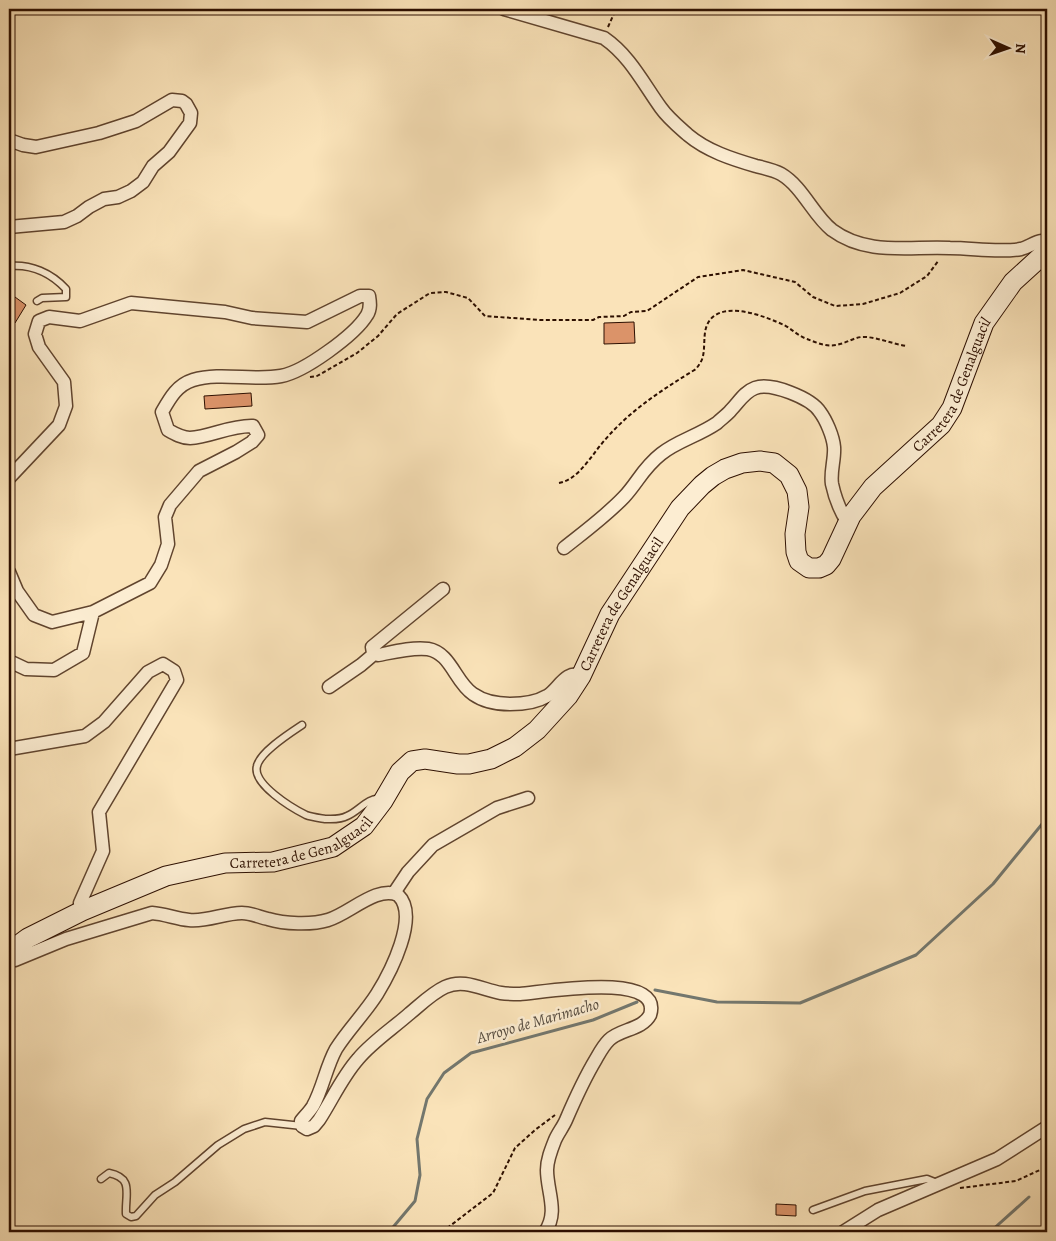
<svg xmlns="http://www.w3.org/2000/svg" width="1056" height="1241" viewBox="0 0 1056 1241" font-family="Alegreya,serif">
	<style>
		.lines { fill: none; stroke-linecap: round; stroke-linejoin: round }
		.stream { stroke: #73776e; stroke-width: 3 }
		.building { fill: #db9369; stroke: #2d0f00 }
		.lane-casing { stroke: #60442e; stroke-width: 9 }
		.street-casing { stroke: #60442e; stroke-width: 15 }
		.secondary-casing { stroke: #2d0f00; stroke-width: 21 }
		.path { stroke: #2d0f00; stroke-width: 2; stroke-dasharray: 4 2.5; stroke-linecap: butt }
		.lane { stroke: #fcedd2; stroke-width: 6 }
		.street { stroke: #fcedd2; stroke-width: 12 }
		.secondary { stroke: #fcedd2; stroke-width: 19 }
		.labels { text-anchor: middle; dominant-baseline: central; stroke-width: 5; stroke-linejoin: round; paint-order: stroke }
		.street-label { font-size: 15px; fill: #2d0f00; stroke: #fcedd2 }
		.water-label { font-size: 16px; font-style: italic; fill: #564c40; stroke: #fcedd2 }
	</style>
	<rect width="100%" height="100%" fill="#fae3b9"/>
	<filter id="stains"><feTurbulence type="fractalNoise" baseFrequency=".004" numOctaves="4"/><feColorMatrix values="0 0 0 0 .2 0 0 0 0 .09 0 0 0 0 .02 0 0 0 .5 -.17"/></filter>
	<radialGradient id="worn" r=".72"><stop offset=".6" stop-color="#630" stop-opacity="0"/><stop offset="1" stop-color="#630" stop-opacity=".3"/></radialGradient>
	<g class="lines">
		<path class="stream" d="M 655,990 L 717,1002 L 800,1003 L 916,955 L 993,884 L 1047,818
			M 389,1232 L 415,1201 L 420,1175 L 417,1139 L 427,1099 L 444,1073 L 471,1053 L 593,1020 L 637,1002
			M 990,1232 L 1029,1197"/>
	</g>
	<path class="building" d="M 15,297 L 26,305 L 15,323 L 9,319 L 9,306 Z
		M 634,322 L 635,343 L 604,344 L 604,323 Z
		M 251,393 L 252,406 L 205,409 L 204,396 Z
		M 776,1204 L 796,1205 L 796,1216 L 776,1215 Z"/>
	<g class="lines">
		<defs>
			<path id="lane" d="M 9,266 C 31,264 51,273 66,289 L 66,297 L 42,298 L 37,301
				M 302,725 C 290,733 260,752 257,766 C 252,784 292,808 306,815 C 311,817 319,818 325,819 C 332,819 340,820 347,816 C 358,812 368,797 380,799
				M 101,1179 L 109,1173 C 134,1178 125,1194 126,1214 L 131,1217 L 136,1216 L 155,1195 L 175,1182 L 218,1145 L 244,1129 L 265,1122 L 302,1126
				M 813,1210 L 865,1191 L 927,1179 L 937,1183"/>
			<path id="street" d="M 504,9 L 604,38 C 630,56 643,83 661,108 C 668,118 679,127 688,135 C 707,151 732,159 756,166 C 764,168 774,170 781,174 C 803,187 813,215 832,230 C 867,256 909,246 950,248 C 973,248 998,253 1021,249 C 1029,247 1034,242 1042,241 L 1047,245
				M 9,140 L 23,145 L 36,147 L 99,133 L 136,121 L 172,100 L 182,101 L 186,104 L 191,113 L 190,123 L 169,152 L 153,166 L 143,182 L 131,191 L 118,197 L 104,199 L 89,207 L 77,216 L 64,222 L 9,227
				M 9,478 L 59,425 L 66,406 L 64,382 L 39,347 L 35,334 L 39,321 L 49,317 L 80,321 L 131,303 L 225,312 L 252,318 L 307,322 L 360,296 L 369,296 C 370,302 371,309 367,315 C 355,335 304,372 281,376 C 254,381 220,372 193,380 C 177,385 170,398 162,412 L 168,430 C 175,434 182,438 190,438 C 210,437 231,425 253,426 L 258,435 L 252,442 L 236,452 L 199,471 L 170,505 L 165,517 L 168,544 L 161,565 L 150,583 L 93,612 L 52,622 L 34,615 L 17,591 L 9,572
				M 564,548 C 584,532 606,516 624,497 C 638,482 643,468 661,454 C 677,441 698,436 717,423 C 721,419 727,415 731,410 C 739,402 744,392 755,388 C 771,382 811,398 820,412 C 826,420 833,436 834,447 C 835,459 830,472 832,484 C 835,498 840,511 848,523
				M 443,589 L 372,647 L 373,653 L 378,655 C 393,652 412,647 428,649 C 451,653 455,682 473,694 C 483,701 498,704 510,704 C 522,704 537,702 547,696 C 558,690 566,669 581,676
				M 9,661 L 26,669 L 54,670 L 83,653 L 93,612
				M 329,687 L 361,665 L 374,654
				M 9,749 L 85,736 L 104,722 L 148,672 L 163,664 L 174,671 L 177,680 L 99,812 L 103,851 L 80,903 L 82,911
				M 394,893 L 408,872 L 433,845 L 497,808 L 528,798
				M 9,960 L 15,960 L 66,939 L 152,913 C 165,914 177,919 189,920 C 207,922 224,913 242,913 C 251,913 259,917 268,919 C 284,924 312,925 328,920 C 349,914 377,885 398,895 C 420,916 390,973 377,994 C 365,1013 348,1030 336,1049 C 326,1067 323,1088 313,1106 C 310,1111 305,1116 301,1121 L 302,1126 L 307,1129 L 314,1126 L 319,1120 C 332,1100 342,1077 358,1059 C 372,1042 392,1029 409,1014 C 420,1005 432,993 445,987 C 464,978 483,990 501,993 C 507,994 514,994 520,994 C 540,993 664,970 650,1015 C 642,1030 620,1029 609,1040 C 603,1046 600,1052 596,1059 C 584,1079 575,1099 566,1120 C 563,1127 558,1133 555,1140 C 551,1150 547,1160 547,1170 C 547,1192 559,1212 545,1232
				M 843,1232 L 878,1210 L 997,1159 L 1047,1127"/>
			<g id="secondary">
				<path id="s1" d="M 9,952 L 28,938 L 82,911 L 166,876 L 225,863 L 273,862 L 333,847 L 364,826 L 383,801 L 400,772 L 412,761 L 425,759 L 458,764 L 469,764 L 491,759 L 515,747 L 537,730 L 568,696 L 581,676 L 610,614 L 680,508 L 702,485 L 713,476 L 725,469 L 742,463 L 760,461 L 774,463 L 789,475 L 797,491 L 799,507 L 795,534 L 796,552 L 799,561 L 809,568 L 819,568 L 826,565 L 831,559 L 851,516 L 873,487 L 941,425 L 952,408 L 984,323 L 1013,282 L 1047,251"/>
			</g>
		</defs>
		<use href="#lane" class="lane-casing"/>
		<use href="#street" class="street-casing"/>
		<use href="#secondary" class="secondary-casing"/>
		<path class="path" d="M 608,27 L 616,9
			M 310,377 L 317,376 L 357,353 L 378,336 L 397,314 L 430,293 L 446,292 L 468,298 L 485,316 L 540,320 L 593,320 L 599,317 L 624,316 L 631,312 L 647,311 L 698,277 L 743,270 L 795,282 L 813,297 L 835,306 L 863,304 L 900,293 L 927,276 L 939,260
			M 559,483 C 575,480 586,464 596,451 C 623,415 657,393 696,369 C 699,365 702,361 703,356 C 706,342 701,326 714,316 C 732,303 766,317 784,325 C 792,329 798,336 807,339 C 817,343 829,348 840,344 C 849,342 856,336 866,337 C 879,338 893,344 907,346
			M 960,1188 L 1016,1181 L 1042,1169 L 1047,1172
			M 442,1232 L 493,1193 L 515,1148 L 535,1130 L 555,1115
			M 1041,1232 L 1047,1212"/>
		<use href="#lane" class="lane"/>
		<use href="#street" class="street"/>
		<use href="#secondary" class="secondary"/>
	</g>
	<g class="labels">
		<g class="street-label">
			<text stroke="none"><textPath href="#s1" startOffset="1336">Carretera de Genalguacil</textPath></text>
			<text stroke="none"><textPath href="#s1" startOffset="751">Carretera de Genalguacil</textPath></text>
			<text stroke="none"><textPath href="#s1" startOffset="316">Carretera de Genalguacil</textPath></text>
		</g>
		<g class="water-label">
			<text transform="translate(538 1021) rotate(-16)">Arroyo de Marimacho</text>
		</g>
	</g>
	<rect width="1056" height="1241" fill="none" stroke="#fae3b9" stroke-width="30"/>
	<rect x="10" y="10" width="1036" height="1221" fill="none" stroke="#2d0f00" stroke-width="2.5"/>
	<rect x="15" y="15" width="1026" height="1211" fill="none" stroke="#2d0f00"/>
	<g transform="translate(1008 48) rotate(92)" stroke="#fcedd2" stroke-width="4" paint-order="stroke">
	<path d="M0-4L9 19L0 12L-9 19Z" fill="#2d0f00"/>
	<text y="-8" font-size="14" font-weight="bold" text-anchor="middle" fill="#2d0f00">N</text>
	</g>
	<rect width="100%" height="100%" filter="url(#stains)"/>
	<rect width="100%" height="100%" fill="url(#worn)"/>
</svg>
